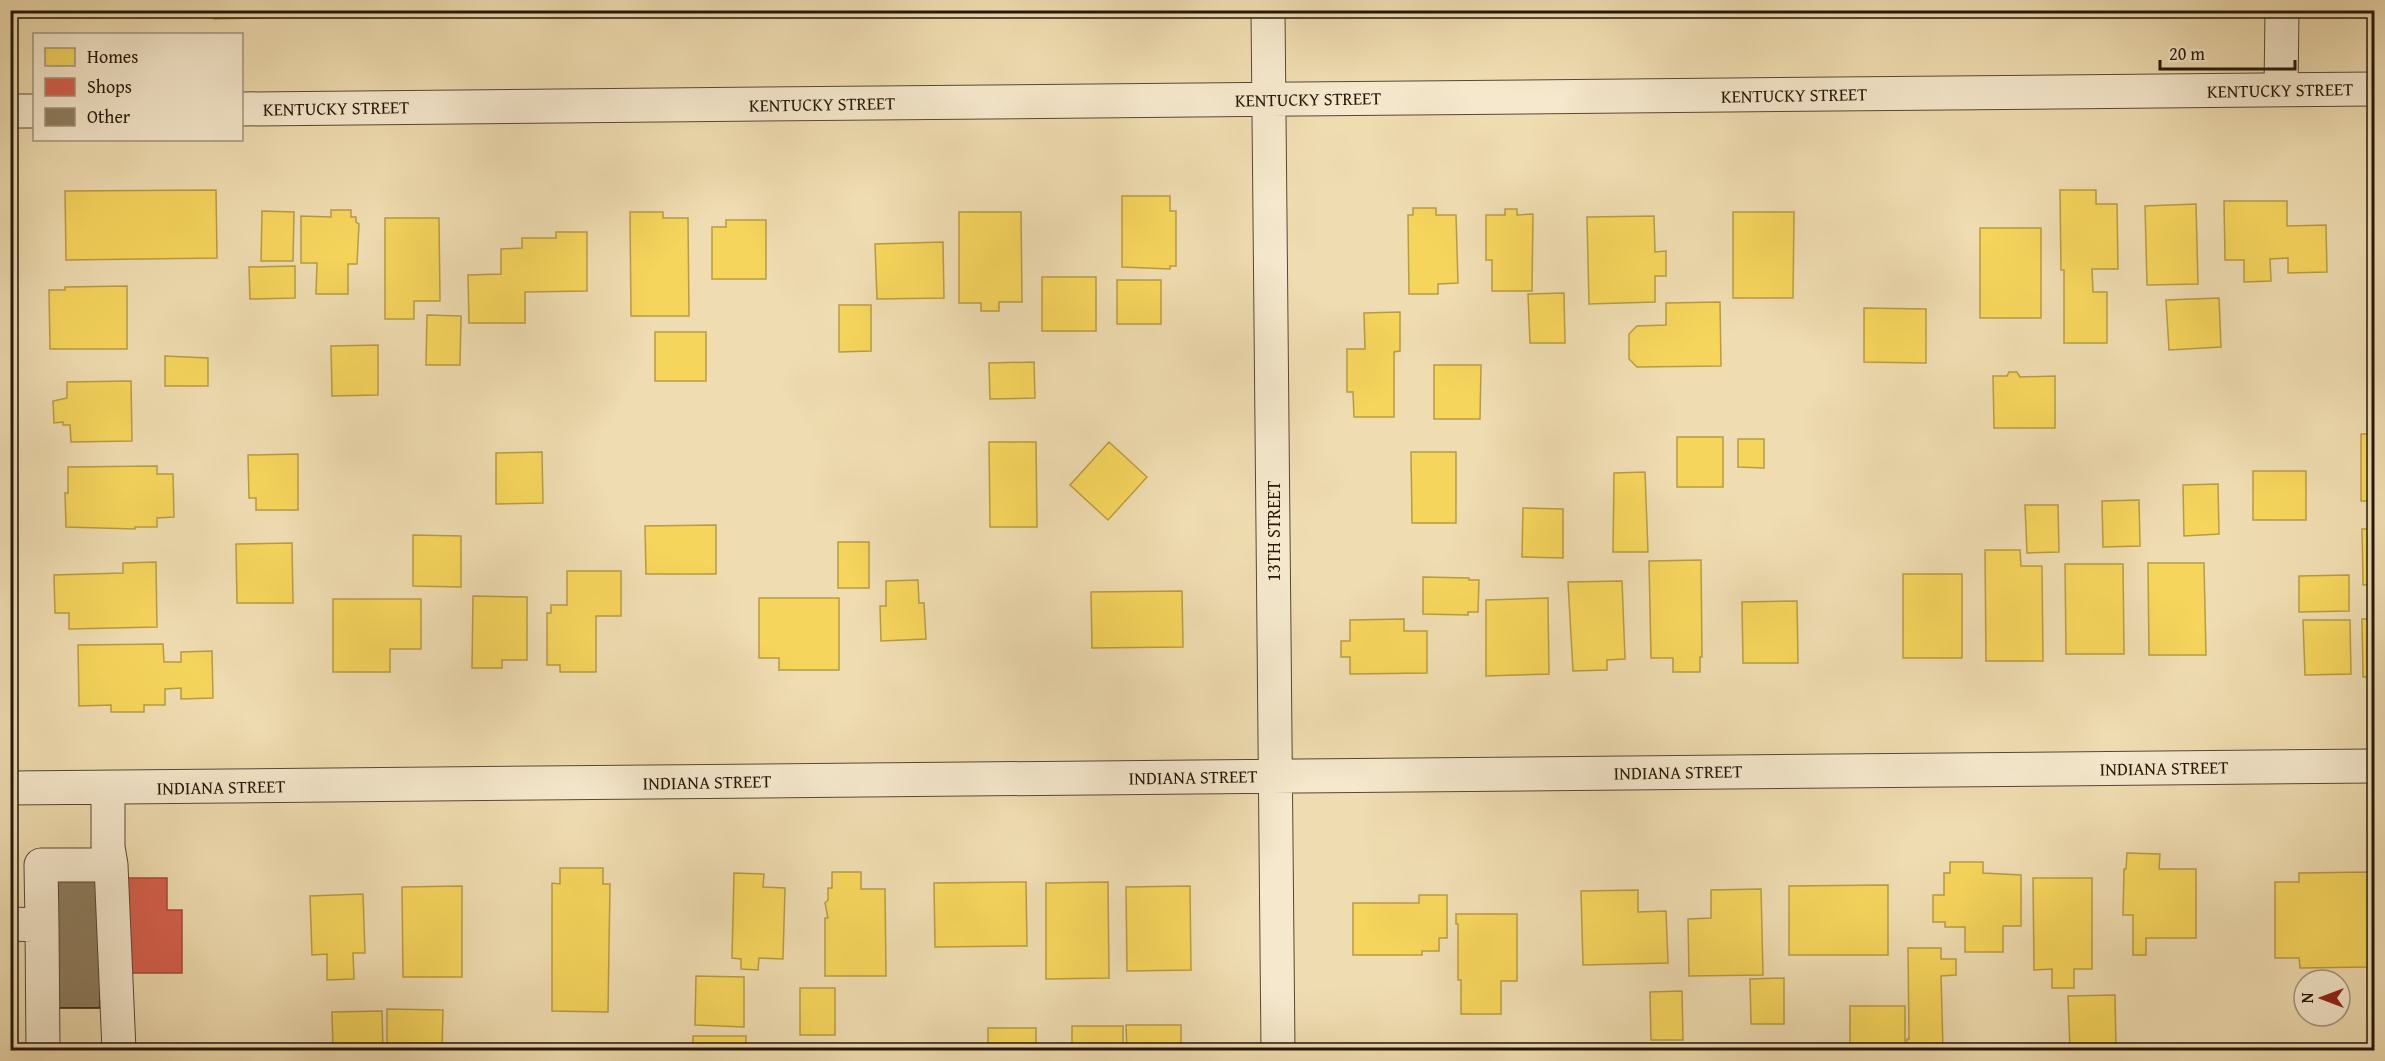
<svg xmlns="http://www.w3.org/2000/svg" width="2385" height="1061" viewBox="0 0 2385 1061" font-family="'Gentium Book Plus',serif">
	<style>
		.homes { fill: #f6d55c; stroke: #b79c43; stroke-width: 1.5 }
		.shops { fill: #d6604d; stroke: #a14a39; stroke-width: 1.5 }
		.building { fill: #8e7d60; stroke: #25170a; stroke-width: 1.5 }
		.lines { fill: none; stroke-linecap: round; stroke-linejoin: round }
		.minor-casing { stroke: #584834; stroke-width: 35 }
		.minor { stroke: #f5e8cc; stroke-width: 33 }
		.labels { text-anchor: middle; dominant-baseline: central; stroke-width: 6; stroke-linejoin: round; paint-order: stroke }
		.street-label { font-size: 18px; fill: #25170a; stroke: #f5e8cc }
	</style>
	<rect width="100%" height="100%" fill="#efdcb0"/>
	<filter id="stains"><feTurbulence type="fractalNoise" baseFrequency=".00333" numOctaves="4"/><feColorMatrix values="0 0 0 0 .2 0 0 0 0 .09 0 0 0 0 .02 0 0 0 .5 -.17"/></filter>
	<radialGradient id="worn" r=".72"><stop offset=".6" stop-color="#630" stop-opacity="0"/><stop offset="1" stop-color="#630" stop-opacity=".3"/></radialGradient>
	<path class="homes" d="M 44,10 L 136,10 L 114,11 L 114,15 L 65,18 L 65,16 L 44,16 Z
		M 214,10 L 294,10 L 294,17 L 214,19 Z
		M 216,190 L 217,258 L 66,260 L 65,191 Z
		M 2060,190 L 2096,190 L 2096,204 L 2117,204 L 2118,269 L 2092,269 L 2093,292 L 2107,292 L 2107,343 L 2064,343 L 2064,270 L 2061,270 Z
		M 1122,196 L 1170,196 L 1170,211 L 1176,211 L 1176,266 L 1170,266 L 1170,269 L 1122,267 Z
		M 2224,201 L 2287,201 L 2287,226 L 2326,225 L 2327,272 L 2288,273 L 2288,258 L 2270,259 L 2271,281 L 2244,282 L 2244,260 L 2225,260 Z
		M 2196,204 L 2198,284 L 2147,285 L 2145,206 Z
		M 1413,208 L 1436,208 L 1436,215 L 1456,215 L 1458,283 L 1438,284 L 1438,294 L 1409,294 L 1408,215 L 1413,215 Z
		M 1505,209 L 1517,209 L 1517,215 L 1533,214 L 1532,291 L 1492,291 L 1492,260 L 1486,260 L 1486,215 L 1505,215 Z
		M 331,210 L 351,210 L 351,217 L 356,217 L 356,222 L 359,224 L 357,264 L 348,264 L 348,294 L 316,294 L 317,263 L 301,263 L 301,216 L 331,217 Z
		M 262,211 L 294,212 L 293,261 L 261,261 Z
		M 630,212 L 663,212 L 663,218 L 688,218 L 689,316 L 631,316 Z
		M 959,212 L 1021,212 L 1022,302 L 999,302 L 999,311 L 981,311 L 981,303 L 959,303 Z
		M 1733,212 L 1794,212 L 1793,298 L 1733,298 Z
		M 1654,216 L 1655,252 L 1666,251 L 1666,276 L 1655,276 L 1655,302 L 1589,304 L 1587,217 Z
		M 385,218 L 439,218 L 440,301 L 414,301 L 414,319 L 385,319 Z
		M 726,220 L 766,220 L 766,279 L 712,279 L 712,227 L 726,227 Z
		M 1980,228 L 2041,228 L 2041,318 L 1980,318 Z
		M 556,232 L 587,232 L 587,291 L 525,292 L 525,323 L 469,323 L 468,275 L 501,274 L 501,249 L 522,248 L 522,238 L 556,238 Z
		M 943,242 L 944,298 L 877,299 L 875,244 Z
		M 295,266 L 295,298 L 250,299 L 249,267 Z
		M 1042,277 L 1096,277 L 1096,331 L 1042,331 Z
		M 1117,280 L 1161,280 L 1161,324 L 1117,324 Z
		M 127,286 L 127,349 L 50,349 L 49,290 L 65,290 L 65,287 Z
		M 1564,293 L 1565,343 L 1530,343 L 1528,294 Z
		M 2219,298 L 2221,347 L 2169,350 L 2166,300 Z
		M 1720,302 L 1721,366 L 1637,367 L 1629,359 L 1629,334 L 1637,326 L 1666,325 L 1666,303 Z
		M 839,305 L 871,305 L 871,351 L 839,352 Z
		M 1864,308 L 1926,309 L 1926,363 L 1864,362 Z
		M 1400,312 L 1400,351 L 1394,352 L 1394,417 L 1354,417 L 1353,392 L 1347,392 L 1347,349 L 1365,349 L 1364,313 Z
		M 427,315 L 461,316 L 460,365 L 426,365 Z
		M 655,332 L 706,332 L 706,381 L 655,381 Z
		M 378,345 L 378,395 L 332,396 L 331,346 Z
		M 165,356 L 208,358 L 208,386 L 165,386 Z
		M 1034,362 L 1035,398 L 990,399 L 989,363 Z
		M 1434,365 L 1481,365 L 1480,419 L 1434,419 Z
		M 2009,372 L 2017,372 L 2020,377 L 2055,376 L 2055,428 L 1994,428 L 1993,376 L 2007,376 Z
		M 131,381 L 132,441 L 71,442 L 70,425 L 63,425 L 63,422 L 54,423 L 53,401 L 67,398 L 67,382 Z
		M 2361,434 L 2374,434 L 2374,501 L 2361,501 Z
		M 1677,437 L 1723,437 L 1723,487 L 1677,487 Z
		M 1738,439 L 1764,439 L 1764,468 L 1738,467 Z
		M 989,442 L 1036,442 L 1037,527 L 990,527 Z
		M 1109,442 L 1147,477 L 1108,520 L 1070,485 Z
		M 542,452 L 543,503 L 496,504 L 496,453 Z
		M 1411,452 L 1456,452 L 1456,523 L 1412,523 Z
		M 298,454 L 298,510 L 256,510 L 256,498 L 249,498 L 248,455 Z
		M 157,466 L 157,474 L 173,474 L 174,517 L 157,518 L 157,527 L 135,527 L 135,529 L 66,527 L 65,493 L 68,493 L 68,467 Z
		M 2253,471 L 2306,471 L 2306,520 L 2253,520 Z
		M 1645,472 L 1648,552 L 1613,552 L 1614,473 Z
		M 2218,484 L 2219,534 L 2184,536 L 2183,485 Z
		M 2139,500 L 2140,546 L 2103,547 L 2102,501 Z
		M 2025,505 L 2058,505 L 2059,552 L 2027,553 Z
		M 1523,508 L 1563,509 L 1563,558 L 1522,557 Z
		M 716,525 L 716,574 L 646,574 L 645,526 Z
		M 2362,529 L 2374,529 L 2374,584 L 2363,585 Z
		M 413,535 L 461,536 L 461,587 L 413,586 Z
		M 838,542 L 869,542 L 869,588 L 838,588 Z
		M 292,543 L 293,603 L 237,603 L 236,544 Z
		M 1985,550 L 2020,550 L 2021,566 L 2042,566 L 2043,661 L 1986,661 Z
		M 1701,560 L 1702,657 L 1700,657 L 1700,672 L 1673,672 L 1673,658 L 1651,658 L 1649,561 Z
		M 156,562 L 157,627 L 69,629 L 69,613 L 55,613 L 54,575 L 123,573 L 123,563 Z
		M 2148,563 L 2204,563 L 2206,655 L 2149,655 Z
		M 2065,564 L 2123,564 L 2124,654 L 2066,654 Z
		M 567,571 L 621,571 L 621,616 L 596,616 L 596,672 L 560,672 L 560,665 L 547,665 L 547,613 L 551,613 L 551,605 L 567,605 Z
		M 1903,574 L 1962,574 L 1962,658 L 1903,658 Z
		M 2349,575 L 2349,611 L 2299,612 L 2299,576 Z
		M 1423,577 L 1469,578 L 1469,580 L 1479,580 L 1478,612 L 1468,612 L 1468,615 L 1423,614 Z
		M 918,580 L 919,603 L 924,603 L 926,639 L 881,641 L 880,606 L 886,606 L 886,581 Z
		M 1622,581 L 1625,659 L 1607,660 L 1607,670 L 1573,671 L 1568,582 Z
		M 1182,591 L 1183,647 L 1092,648 L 1091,592 Z
		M 473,596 L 527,597 L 527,660 L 502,660 L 502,668 L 472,668 Z
		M 759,598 L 839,598 L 839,670 L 779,670 L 779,658 L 759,658 Z
		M 1548,598 L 1549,674 L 1486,676 L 1486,600 Z
		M 333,599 L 421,599 L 421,649 L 390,649 L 390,672 L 333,672 Z
		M 1797,601 L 1798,663 L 1743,663 L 1742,602 Z
		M 1404,619 L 1404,631 L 1427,631 L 1427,673 L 1350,674 L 1350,657 L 1341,657 L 1341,641 L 1350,641 L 1350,620 Z
		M 2362,619 L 2374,619 L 2374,676 L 2363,677 Z
		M 2303,620 L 2350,620 L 2351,674 L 2305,675 Z
		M 163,644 L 164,662 L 181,662 L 181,652 L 212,651 L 213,698 L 181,699 L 181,688 L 165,689 L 165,705 L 144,705 L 144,712 L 111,712 L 111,705 L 79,706 L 78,645 Z
		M 2127,853 L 2160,854 L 2159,869 L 2196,869 L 2196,938 L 2146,938 L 2146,955 L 2133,955 L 2133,915 L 2123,915 L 2124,869 L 2126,869 Z
		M 1950,862 L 1983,862 L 1983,873 L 2021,875 L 2021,926 L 2003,926 L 2003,952 L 1965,952 L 1965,927 L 1945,927 L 1945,922 L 1933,922 L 1933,895 L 1944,895 L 1944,873 L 1950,873 Z
		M 560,868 L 603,868 L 603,884 L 610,884 L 608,1012 L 552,1011 L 552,883 L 560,884 Z
		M 832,872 L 861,872 L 861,889 L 885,889 L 886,976 L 825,976 L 825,918 L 828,918 L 825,903 L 828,900 L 828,888 L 832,888 Z
		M 2368,872 L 2369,967 L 2300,968 L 2299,958 L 2275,958 L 2275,882 L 2299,882 L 2299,873 Z
		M 734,873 L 764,874 L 763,887 L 785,888 L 783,959 L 759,958 L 758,970 L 741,969 L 741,959 L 732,958 Z
		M 2033,878 L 2092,878 L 2092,969 L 2074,969 L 2074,988 L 2052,988 L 2052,969 L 2034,970 Z
		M 1026,882 L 1027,946 L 935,947 L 934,883 Z
		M 1108,882 L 1109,978 L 1046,979 L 1046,883 Z
		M 1888,885 L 1888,955 L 1789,955 L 1789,886 Z
		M 462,886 L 462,977 L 403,977 L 402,887 Z
		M 1190,886 L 1191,970 L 1127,971 L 1126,887 Z
		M 1761,889 L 1763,975 L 1689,976 L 1688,919 L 1711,918 L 1711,890 Z
		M 1638,890 L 1638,912 L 1666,911 L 1668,963 L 1583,965 L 1581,891 Z
		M 363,894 L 365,953 L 353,953 L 354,979 L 327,980 L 327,954 L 312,955 L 310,896 Z
		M 1419,895 L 1447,895 L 1447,938 L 1439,938 L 1439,951 L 1422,951 L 1422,955 L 1353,955 L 1353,903 L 1419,903 Z
		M 1456,914 L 1517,914 L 1517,981 L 1501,981 L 1501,1014 L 1461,1014 L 1461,980 L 1458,980 L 1458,924 L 1456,924 Z
		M 1908,948 L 1941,948 L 1941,959 L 1956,959 L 1956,975 L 1941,976 L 1943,1049 L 1937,1049 L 1937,1050 L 1907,1050 L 1907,1039 L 1909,1039 Z
		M 696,976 L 744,977 L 744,1027 L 695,1025 Z
		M 1784,978 L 1784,1024 L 1751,1024 L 1750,979 Z
		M 800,988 L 835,988 L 835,1035 L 800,1035 Z
		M 1682,991 L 1683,1040 L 1651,1040 L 1650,992 Z
		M 2115,995 L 2116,1050 L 2070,1050 L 2068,996 Z
		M 1850,1006 L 1905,1006 L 1905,1050 L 1850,1050 Z
		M 387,1009 L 443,1010 L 442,1050 L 387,1050 Z
		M 382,1011 L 383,1050 L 333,1050 L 332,1012 Z
		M 1126,1025 L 1181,1025 L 1181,1050 L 1127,1050 Z
		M 1072,1026 L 1123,1026 L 1123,1050 L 1072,1050 Z
		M 988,1028 L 1036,1028 L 1036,1050 L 988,1050 Z
		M 693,1036 L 746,1036 L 746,1050 L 693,1050 Z
		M 1398,1045 L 1398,1050 L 1353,1050 L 1353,1047 Z"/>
	<path class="shops" d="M 127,878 L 167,878 L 167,910 L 182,910 L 182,973 L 128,973 Z"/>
	<path class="building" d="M 49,869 L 100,869 L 100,1008 L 51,1008 Z"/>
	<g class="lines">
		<defs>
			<path id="minor" d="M 1268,10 L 1278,1050
				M 2281,90 L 2282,10
				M 242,109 L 2374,89
				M 10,111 L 34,111
				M 10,788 L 2374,766
				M 108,788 L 108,847 L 111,865 L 119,1050
				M 10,924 L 42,925 L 43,1050
				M 42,925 L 41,865 L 111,865"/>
		</defs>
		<use href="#minor" class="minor-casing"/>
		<use href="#minor" class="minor"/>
	</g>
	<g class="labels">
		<g class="street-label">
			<text transform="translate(2280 90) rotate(-1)">KENTUCKY STREET</text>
			<text transform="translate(1794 95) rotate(-1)">KENTUCKY STREET</text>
			<text transform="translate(1308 99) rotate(-1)">KENTUCKY STREET</text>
			<text transform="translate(822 104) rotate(-1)">KENTUCKY STREET</text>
			<text transform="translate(336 108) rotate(-1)">KENTUCKY STREET</text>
			<text transform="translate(1273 531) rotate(-90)">13TH STREET</text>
			<text transform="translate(2164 768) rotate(-1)">INDIANA STREET</text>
			<text transform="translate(1678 772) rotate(-1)">INDIANA STREET</text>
			<text transform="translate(1193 777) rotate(-1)">INDIANA STREET</text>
			<text transform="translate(707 782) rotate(-1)">INDIANA STREET</text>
			<text transform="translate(221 787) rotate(-1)">INDIANA STREET</text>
		</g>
	</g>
	<rect width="2385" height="1061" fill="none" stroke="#efdcb0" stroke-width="36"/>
	<rect x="12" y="12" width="2361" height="1037" fill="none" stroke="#25170a" stroke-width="3"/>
	<rect x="18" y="18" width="2349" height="1025" fill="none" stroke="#25170a" stroke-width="1.5"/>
	<rect x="33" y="33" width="210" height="108" fill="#f5e8cc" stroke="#a2947e" stroke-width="1.5"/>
	<rect x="45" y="48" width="30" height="18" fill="#f6d55c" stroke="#a2947e" stroke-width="1.5"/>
	<text x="87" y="63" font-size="18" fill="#25170a">Homes</text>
	<rect x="45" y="78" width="30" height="18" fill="#d6604d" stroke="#a2947e" stroke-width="1.5"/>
	<text x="87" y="93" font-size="18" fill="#25170a">Shops</text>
	<rect x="45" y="108" width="30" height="18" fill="#8e7d60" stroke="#a2947e" stroke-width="1.5"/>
	<text x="87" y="123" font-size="18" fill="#25170a">Other</text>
	<g transform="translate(2322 998) rotate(270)"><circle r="28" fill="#f5e8cc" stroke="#a2947e" stroke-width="1.5"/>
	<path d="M0-4.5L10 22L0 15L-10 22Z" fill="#8f2418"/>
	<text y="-9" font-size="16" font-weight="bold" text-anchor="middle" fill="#25170a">N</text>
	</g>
	<path d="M2160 60v9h135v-9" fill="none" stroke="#25170a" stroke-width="3"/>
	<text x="2169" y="60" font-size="18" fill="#25170a" stroke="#f5e8cc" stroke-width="4.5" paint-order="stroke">20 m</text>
	<rect width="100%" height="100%" filter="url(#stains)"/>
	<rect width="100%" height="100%" fill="url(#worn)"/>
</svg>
